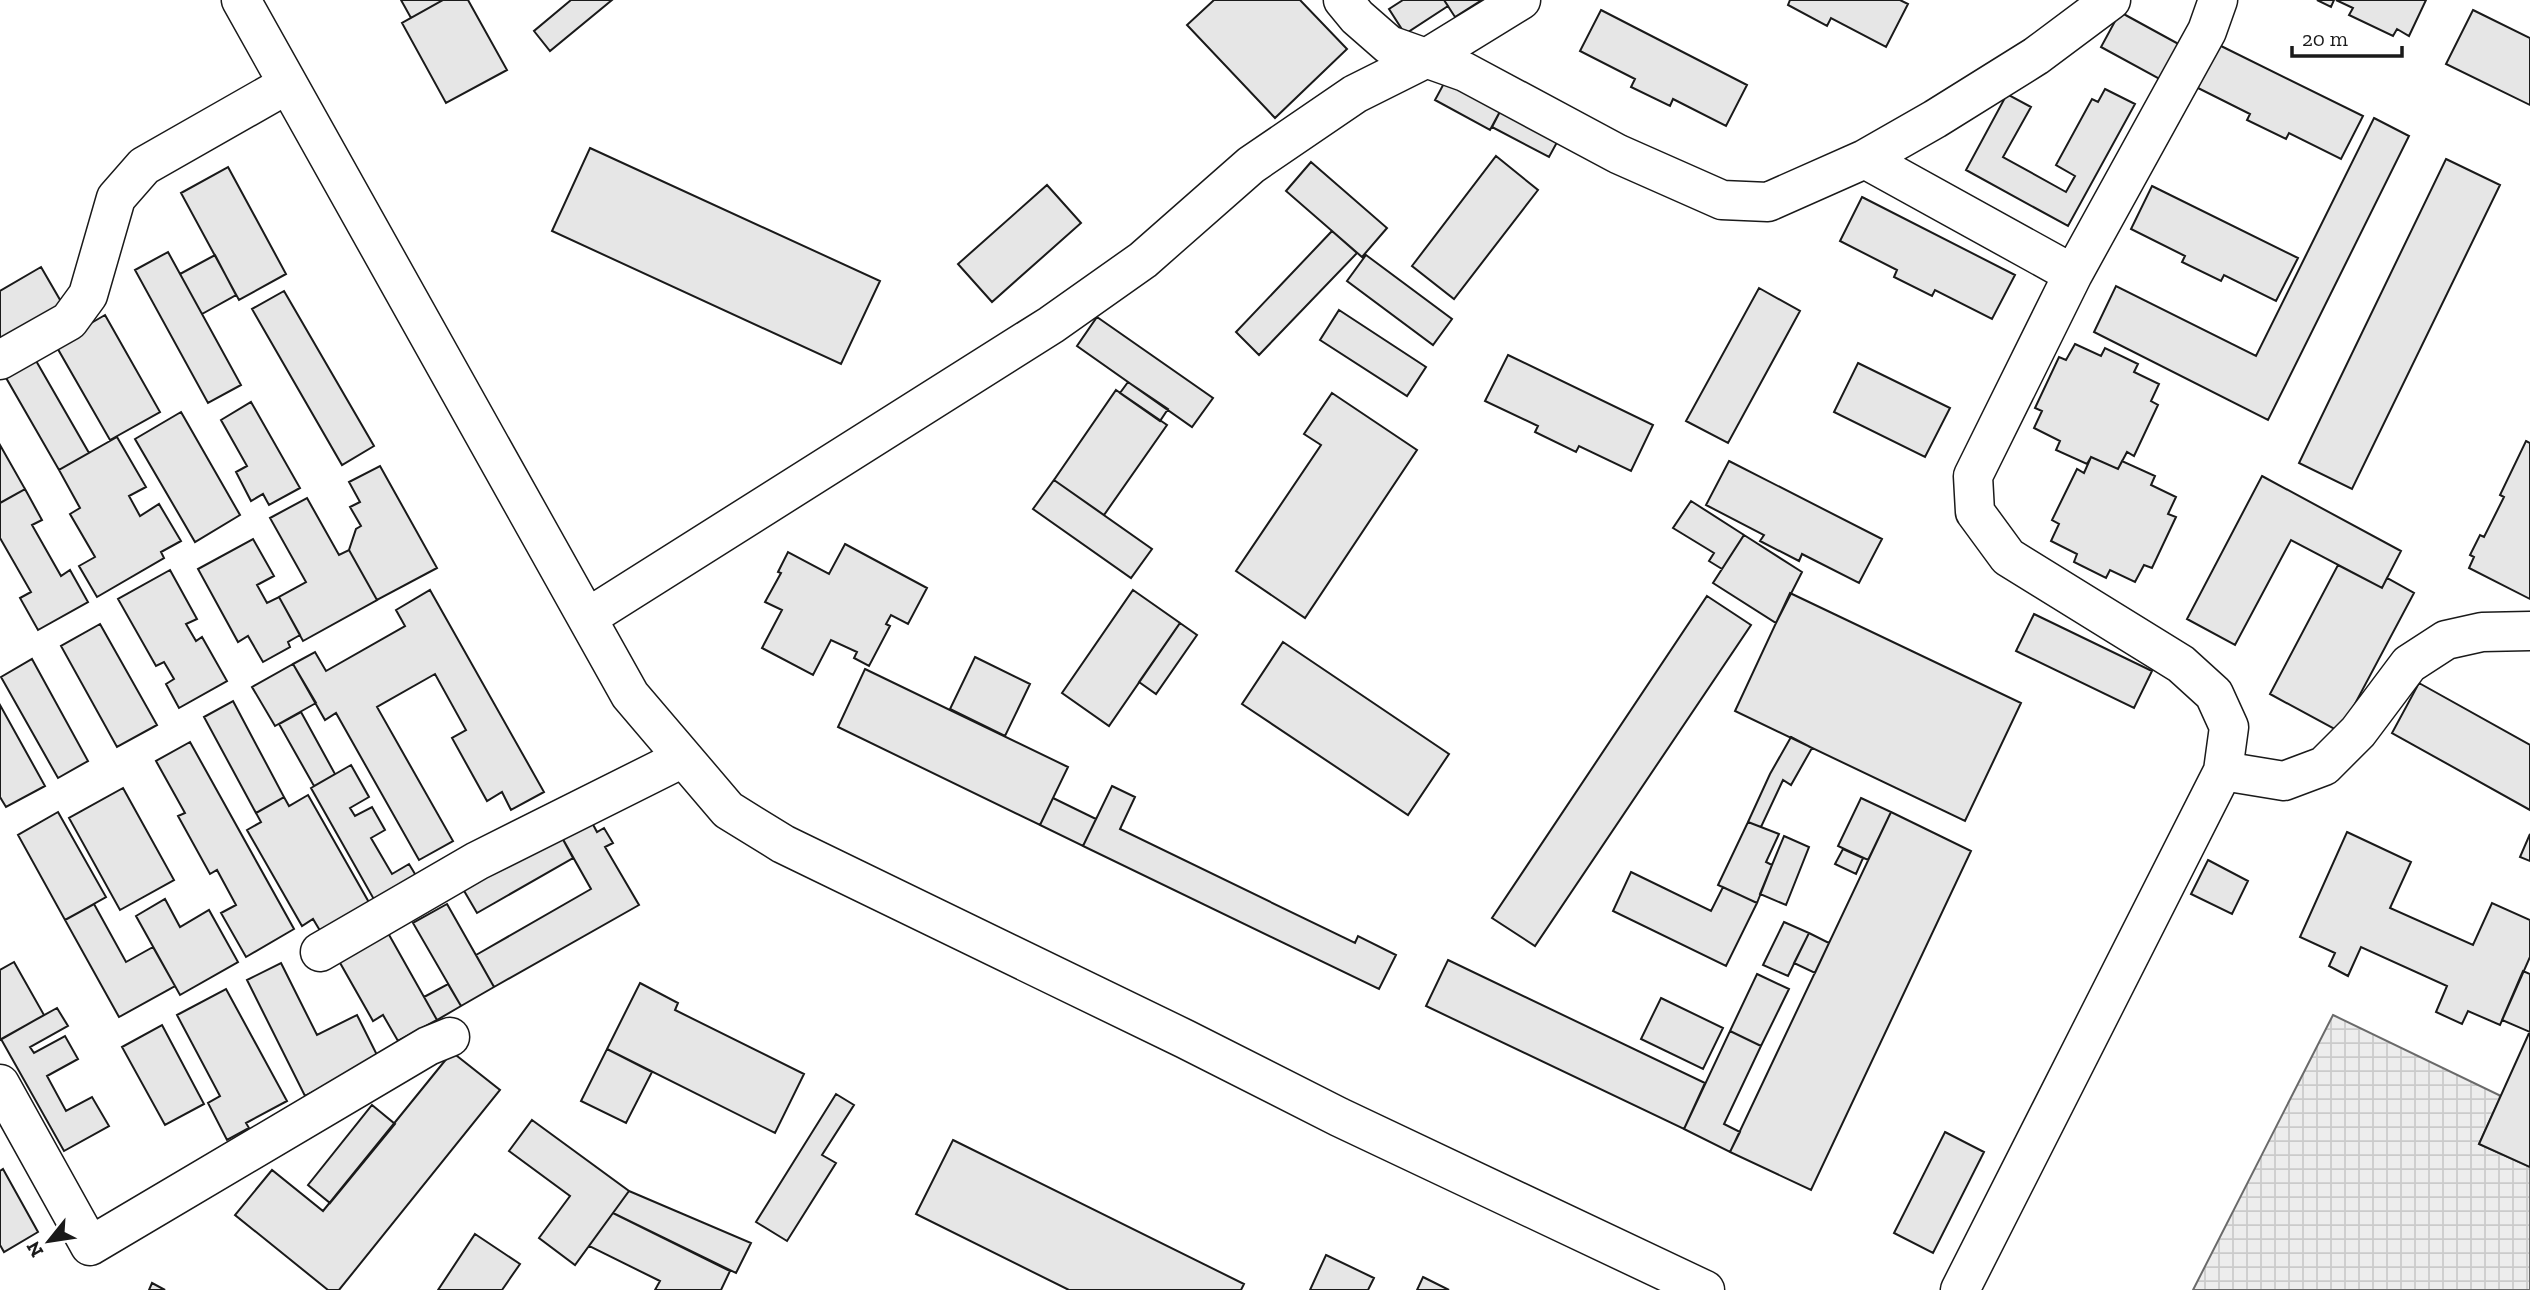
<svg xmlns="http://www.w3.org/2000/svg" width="2530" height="1290" viewBox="0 0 2530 1290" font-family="'Zilla Slab',serif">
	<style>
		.plaza { fill: url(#plaza-grid); stroke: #6a6a6a; stroke-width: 2 }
		.building { fill: #e6e6e6; stroke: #1a1a1a; stroke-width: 2 }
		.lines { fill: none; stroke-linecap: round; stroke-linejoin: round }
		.minor-casing { stroke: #1a1a1a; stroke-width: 41 }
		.minor { stroke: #fff; stroke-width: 38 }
	</style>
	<defs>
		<pattern id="plaza-grid" width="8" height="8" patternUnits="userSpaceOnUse" patternTransform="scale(1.75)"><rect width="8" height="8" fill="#ededed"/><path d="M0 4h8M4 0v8" fill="none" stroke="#cbcbcb"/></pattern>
	</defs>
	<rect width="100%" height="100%" fill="#fff"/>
	<path class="plaza" d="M 2333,1015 L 2501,1096 L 2479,1144 L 2530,1167 L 2530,1290 L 2193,1290 Z"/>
	<path class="building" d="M 401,0 L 443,0 L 411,18 Z
		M 443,0 L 468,0 L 507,70 L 446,103 L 402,23 Z
		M 571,0 L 612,0 L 550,51 L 534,31 Z
		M 1214,0 L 1300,0 L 1347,49 L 1275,118 L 1187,25 Z
		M 1403,0 L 1444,0 L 1448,6 L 1405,34 L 1389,9 Z
		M 1444,0 L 1482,0 L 1455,17 Z
		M 1790,0 L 1900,0 L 1908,4 L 1886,47 L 1831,18 L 1827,26 L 1788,5 Z
		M 2317,0 L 2334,0 L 2331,7 Z
		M 2336,0 L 2426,0 L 2409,36 L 2397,29 L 2393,36 L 2349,15 L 2353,8 Z
		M 1601,10 L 1747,85 L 1726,126 L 1673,99 L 1670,106 L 1631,87 L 1635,79 L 1580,51 Z
		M 2473,10 L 2530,38 L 2530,105 L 2446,64 Z
		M 2120,12 L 2184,47 L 2165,82 L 2101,47 Z
		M 2217,44 L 2363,116 L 2341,159 L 2289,133 L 2286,139 L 2247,120 L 2250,114 L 2196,87 Z
		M 1449,74 L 1504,104 L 1490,130 L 1435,100 Z
		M 2105,89 L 2135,104 L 2068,226 L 1966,170 L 2007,94 L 2031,107 L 2003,157 L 2066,192 L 2075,176 L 2056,165 L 2092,99 L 2098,102 Z
		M 1504,104 L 1561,135 L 1549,157 L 1492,127 Z
		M 2374,118 L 2409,136 L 2268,420 L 2094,332 L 2116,286 L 2256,356 Z
		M 590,148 L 880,281 L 841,364 L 552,231 Z
		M 1496,156 L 1538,190 L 1454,299 L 1412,266 Z
		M 2446,159 L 2500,185 L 2352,489 L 2299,463 Z
		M 1311,162 L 1387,228 L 1362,257 L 1286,191 Z
		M 228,167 L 286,274 L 239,300 L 181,193 Z
		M 1047,185 L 1081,223 L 992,302 L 958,264 Z
		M 2152,186 L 2298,258 L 2276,301 L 2224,275 L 2221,281 L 2182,262 L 2185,256 L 2131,229 Z
		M 1862,197 L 2015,275 L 1992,319 L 1935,290 L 1932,296 L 1894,277 L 1897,270 L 1840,241 Z
		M 1332,231 L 1357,253 L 1259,355 L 1236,332 Z
		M 168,252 L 241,385 L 208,403 L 135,270 Z
		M 215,255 L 236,295 L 202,314 L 180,274 Z
		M 1366,255 L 1452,319 L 1433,345 L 1347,281 Z
		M 41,267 L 63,305 L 0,341 L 0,291 Z
		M 1759,288 L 1800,311 L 1728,443 L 1686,421 Z
		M 284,291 L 374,446 L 342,465 L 252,309 Z
		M 1339,310 L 1426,367 L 1407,396 L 1320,340 Z
		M 105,315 L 160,412 L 110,440 L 55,344 Z
		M 1097,317 L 1213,398 L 1192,427 L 1077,346 Z
		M 2075,344 L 2101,356 L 2105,348 L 2138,364 L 2134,372 L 2159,384 L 2151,401 L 2158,405 L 2134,456 L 2127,452 L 2118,469 L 2091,457 L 2087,464 L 2056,450 L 2060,441 L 2034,428 L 2042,411 L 2035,408 L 2059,357 L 2066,360 Z
		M 1508,355 L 1653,425 L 1631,471 L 1579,446 L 1576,452 L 1535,432 L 1538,426 L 1485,401 Z
		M 35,359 L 89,453 L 59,470 L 5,376 Z
		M 1858,363 L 1950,408 L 1925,457 L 1834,412 Z
		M 1128,382 L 1168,409 L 1160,421 L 1120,393 Z
		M 1116,390 L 1167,425 L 1104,515 L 1054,480 Z
		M 1332,393 L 1417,450 L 1305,618 L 1236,571 L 1321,445 L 1304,434 Z
		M 251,402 L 300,488 L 269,505 L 263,494 L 251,501 L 236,472 L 247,466 L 221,420 Z
		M 181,412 L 240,515 L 195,542 L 135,439 Z
		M 117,437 L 146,487 L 129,496 L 140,516 L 159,504 L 181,541 L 161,552 L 164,558 L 97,597 L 79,566 L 95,557 L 70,514 L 80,508 L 59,470 Z
		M 2526,441 L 2530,443 L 2530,599 L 2469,568 L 2474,557 L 2470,555 L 2480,535 L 2484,537 L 2504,497 L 2500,495 Z
		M 0,445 L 25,489 L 0,503 Z
		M 2091,457 L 2118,469 L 2122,461 L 2155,476 L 2151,485 L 2176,497 L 2168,514 L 2176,517 L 2152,568 L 2144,565 L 2135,582 L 2110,570 L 2106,578 L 2074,562 L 2077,554 L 2051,541 L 2059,524 L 2052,520 L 2077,469 L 2084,473 Z
		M 1729,461 L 1882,539 L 1859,583 L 1802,554 L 1799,561 L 1760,541 L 1764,535 L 1706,505 Z
		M 380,466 L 437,568 L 377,600 L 349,550 L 356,529 L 361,526 L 350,507 L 360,502 L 349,482 Z
		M 2262,476 L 2401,551 L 2382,588 L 2291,540 L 2235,645 L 2187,619 Z
		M 1054,480 L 1152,549 L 1131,578 L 1033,509 Z
		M 25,489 L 42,520 L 32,525 L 61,576 L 70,570 L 88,602 L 38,630 L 20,598 L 31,592 L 0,538 L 0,503 Z
		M 307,498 L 339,555 L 349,550 L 377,600 L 303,641 L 279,597 L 306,582 L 270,518 Z
		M 1691,501 L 1744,535 L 1722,569 L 1709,561 L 1714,553 L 1673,528 Z
		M 1744,535 L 1802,572 L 1776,623 L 1713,583 Z
		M 253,539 L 274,576 L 257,585 L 267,603 L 279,597 L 300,635 L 288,642 L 290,647 L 263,662 L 248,636 L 238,642 L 198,569 Z
		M 845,544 L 927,588 L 908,624 L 891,615 L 886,624 L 890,626 L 869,666 L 854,658 L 857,652 L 831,640 L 813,675 L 762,648 L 782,610 L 765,602 L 781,573 L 778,572 L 788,552 L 829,574 Z
		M 2338,565 L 2382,588 L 2387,578 L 2414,593 L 2340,732 L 2270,694 Z
		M 170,570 L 197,619 L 186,624 L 196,641 L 202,637 L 227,681 L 179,708 L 166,684 L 174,679 L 164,662 L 156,666 L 118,599 Z
		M 430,590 L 544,792 L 511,810 L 502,792 L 487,801 L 452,738 L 466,730 L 435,674 L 377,707 L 453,841 L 419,860 L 336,713 L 325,720 L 293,664 L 315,652 L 326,671 L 405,626 L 396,610 Z
		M 1133,590 L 1180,623 L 1109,726 L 1062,693 Z
		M 1790,593 L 2021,703 L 1965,821 L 1735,711 Z
		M 1707,596 L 1751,625 L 1535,946 L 1492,918 Z
		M 2034,614 L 2152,671 L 2134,708 L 2016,651 Z
		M 1180,623 L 1197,635 L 1156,694 L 1139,682 Z
		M 100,624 L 157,725 L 117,747 L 61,646 Z
		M 1283,642 L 1449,754 L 1408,815 L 1242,704 Z
		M 975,657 L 1030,684 L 1005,736 L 950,709 Z
		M 32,659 L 88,761 L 58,778 L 1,677 Z
		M 293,664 L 316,703 L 275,726 L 252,687 Z
		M 865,669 L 1068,767 L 1040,825 L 838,727 Z
		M 2419,683 L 2530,745 L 2530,810 L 2392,733 Z
		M 233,701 L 284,797 L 256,813 L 204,717 Z
		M 0,705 L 45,786 L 6,807 L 0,797 Z
		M 301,712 L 335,774 L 314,786 L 279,724 Z
		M 1791,737 L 1812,748 L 1791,785 L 1783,780 L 1761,827 L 1748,822 L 1770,774 Z
		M 190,742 L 294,929 L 246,957 L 221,913 L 236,905 L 217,870 L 210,874 L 178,816 L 185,813 L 156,761 Z
		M 351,765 L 369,797 L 350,808 L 355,816 L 372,807 L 385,830 L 371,838 L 392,874 L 409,864 L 418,879 L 376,903 L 311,788 Z
		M 1112,786 L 1135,797 L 1120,829 L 1355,943 L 1358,936 L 1396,955 L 1379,989 L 1083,846 Z
		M 123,788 L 174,880 L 120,910 L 69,818 Z
		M 308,795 L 371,906 L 322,934 L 313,919 L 302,926 L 247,830 L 261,822 L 256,813 L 284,797 L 289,806 Z
		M 1053,798 L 1096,819 L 1083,846 L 1040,825 Z
		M 1861,798 L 1891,812 L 1868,860 L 1838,846 Z
		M 58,812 L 106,897 L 65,920 L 18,835 Z
		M 1891,812 L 1971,851 L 1811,1190 L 1730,1152 Z
		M 589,817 L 597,832 L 604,828 L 613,843 L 605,847 L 639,905 L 494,987 L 476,955 L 591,889 L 560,834 Z
		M 1748,822 L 1779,834 L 1766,862 L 1772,865 L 1757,903 L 1718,885 Z
		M 2347,832 L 2411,862 L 2390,908 L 2473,945 L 2492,903 L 2530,920 L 2530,957 L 2500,1025 L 2468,1011 L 2462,1024 L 2436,1012 L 2447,986 L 2361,947 L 2348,976 L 2329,966 L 2335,953 L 2300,937 Z
		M 560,834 L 573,858 L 477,913 L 463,889 Z
		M 2530,834 L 2530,861 L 2520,857 Z
		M 1784,836 L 1809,847 L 1786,905 L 1760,894 Z
		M 1843,849 L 1863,858 L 1856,874 L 1835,864 Z
		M 2208,860 L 2248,881 L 2232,914 L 2191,894 Z
		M 1631,872 L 1711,911 L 1723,887 L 1757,903 L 1726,966 L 1613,911 Z
		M 165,899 L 180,927 L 209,910 L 238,962 L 180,995 L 136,916 Z
		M 94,904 L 126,962 L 153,947 L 175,986 L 119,1017 L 65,920 Z
		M 447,904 L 494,987 L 461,1006 L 413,923 Z
		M 1784,922 L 1809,933 L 1788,976 L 1763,965 Z
		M 388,933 L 437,1020 L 398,1041 L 383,1015 L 373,1021 L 339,961 Z
		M 1809,933 L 1829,943 L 1815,973 L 1794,963 Z
		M 1448,960 L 1705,1083 L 1684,1129 L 1426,1006 Z
		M 14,962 L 44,1015 L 0,1040 L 0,970 Z
		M 281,963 L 317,1035 L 357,1015 L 379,1059 L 305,1096 L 247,980 Z
		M 2523,971 L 2530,974 L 2530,1032 L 2502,1020 Z
		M 1757,974 L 1789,989 L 1761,1046 L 1730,1031 Z
		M 640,983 L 678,1003 L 675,1010 L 804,1074 L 775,1133 L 607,1049 Z
		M 448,984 L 461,1006 L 437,1020 L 424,997 Z
		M 226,989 L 287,1101 L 246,1123 L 249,1128 L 227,1140 L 208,1103 L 220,1096 L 177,1015 Z
		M 1661,998 L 1723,1028 L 1703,1069 L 1641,1039 Z
		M 57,1008 L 68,1026 L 30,1047 L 34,1053 L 65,1036 L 78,1059 L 47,1076 L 66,1111 L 92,1097 L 109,1126 L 64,1151 L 1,1039 Z
		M 162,1025 L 204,1104 L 165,1125 L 122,1047 Z
		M 1730,1031 L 1761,1046 L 1724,1124 L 1740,1132 L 1730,1152 L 1684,1129 Z
		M 2530,1031 L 2530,1167 L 2479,1144 Z
		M 607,1049 L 652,1072 L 626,1123 L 581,1101 Z
		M 452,1052 L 500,1090 L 339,1290 L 328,1290 L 235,1215 L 272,1170 L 323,1211 Z
		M 836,1094 L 854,1105 L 822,1155 L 836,1163 L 787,1241 L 756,1222 Z
		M 372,1105 L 395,1124 L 330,1203 L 308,1185 Z
		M 532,1120 L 629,1191 L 575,1265 L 539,1238 L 570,1196 L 509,1151 Z
		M 1945,1132 L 1984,1152 L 1933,1253 L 1894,1233 Z
		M 953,1140 L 1244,1284 L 1241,1290 L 1069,1290 L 916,1214 Z
		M 3,1169 L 38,1232 L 4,1252 L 0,1245 L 0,1171 Z
		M 629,1191 L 751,1243 L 736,1273 L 613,1213 Z
		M 613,1213 L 730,1271 L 721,1290 L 655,1290 L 660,1281 L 589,1246 Z
		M 475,1234 L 520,1264 L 502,1290 L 438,1290 Z
		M 1326,1255 L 1374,1278 L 1368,1290 L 1310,1290 Z
		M 1423,1277 L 1449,1290 L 1417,1290 Z
		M 152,1283 L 165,1290 L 149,1290 Z"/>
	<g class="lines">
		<defs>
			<path id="minor" d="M 241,0 L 630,695 L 728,810 L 783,844 L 1185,1039 L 1339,1117 L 1705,1290
				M 1343,0 L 1357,17 L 1389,45 L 1465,72 L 1618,154 L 1722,200 L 1768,202 L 1865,159 L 2073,274
				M 2218,0 L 2207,31 L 2073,274 L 1973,476 L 1975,512 L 2008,557 L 2181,664 L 2214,694 L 2229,727 L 2223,771
				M 1865,159 L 1935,119 L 2036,56 L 2111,0
				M 0,360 L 69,321 L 88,295 L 116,198 L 144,166 L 288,84
				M 587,618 L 1051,325 L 1143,260 L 1251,165 L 1355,94 L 1425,59 L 1521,0
				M 320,952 L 477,861 L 683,758
				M 0,1084 L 90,1246 L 428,1046 L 450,1037
				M 1960,1290 L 2223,771 L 2284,781 L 2324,766 L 2358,732 L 2409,664 L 2446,640 L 2482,632 L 2530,631"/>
		</defs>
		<use href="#minor" class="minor-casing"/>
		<use href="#minor" class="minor"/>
	</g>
	<g transform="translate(49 1241) rotate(240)" stroke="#ffffff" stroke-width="5" paint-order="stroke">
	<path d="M0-5L12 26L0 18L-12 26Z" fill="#1a1a1a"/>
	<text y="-10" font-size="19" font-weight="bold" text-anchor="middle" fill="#1a1a1a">N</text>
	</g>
	<path d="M2292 46v10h110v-10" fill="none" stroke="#1a1a1a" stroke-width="3.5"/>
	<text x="2302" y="46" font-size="21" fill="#1a1a1a" stroke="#ffffff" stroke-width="5" paint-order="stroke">20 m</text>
</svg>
